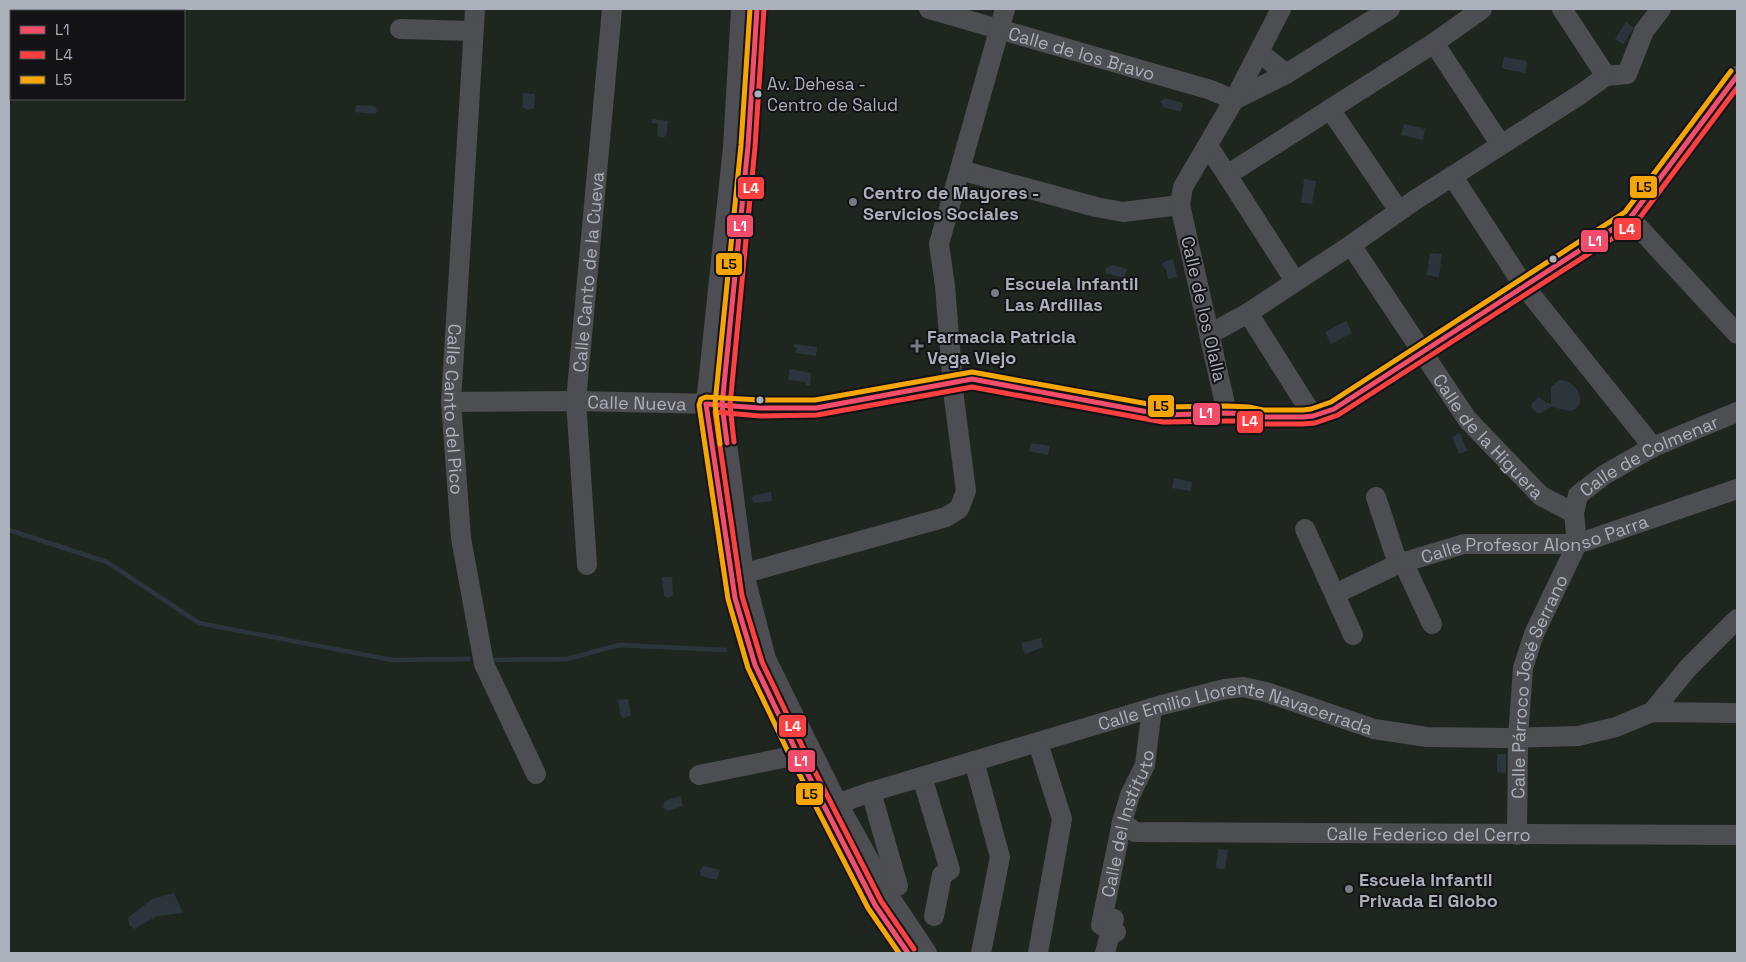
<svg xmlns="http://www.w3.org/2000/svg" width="1746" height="962" viewBox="0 0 1746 962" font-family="'Space Grotesk',sans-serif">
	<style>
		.green { fill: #1f2620; fill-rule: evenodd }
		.water { fill: #2c353b }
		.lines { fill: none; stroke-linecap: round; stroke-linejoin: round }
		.stream { stroke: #2c353b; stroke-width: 4.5 }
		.minor { stroke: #4d4e52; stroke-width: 20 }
		.bus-1-casing { stroke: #131315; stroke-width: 9 }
		.bus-2-casing { stroke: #131315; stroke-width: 9 }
		.bus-3-casing { stroke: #131315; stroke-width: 9 }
		.bus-1 { stroke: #f44d6c; stroke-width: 5 }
		.bus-2 { stroke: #ff4040; stroke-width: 5 }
		.bus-3 { stroke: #f7a600; stroke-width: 5 }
		.bus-dot { fill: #abb0ba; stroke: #131315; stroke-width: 2 }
		.poi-dot { fill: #787b82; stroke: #131315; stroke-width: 2 }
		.labels { text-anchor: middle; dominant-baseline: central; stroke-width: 4; stroke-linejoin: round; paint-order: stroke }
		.bus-label { font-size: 17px; fill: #abb0ba; stroke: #131315; text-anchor: start }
		.street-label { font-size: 18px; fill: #abb0ba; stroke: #131315 }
		.poi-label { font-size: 18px; font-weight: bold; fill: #abb0ba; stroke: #131315; text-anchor: start }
		.line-badge { stroke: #131315; stroke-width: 2 }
		.badge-label { font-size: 14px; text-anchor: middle; font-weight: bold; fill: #fff }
		.pale-badge-label { font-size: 14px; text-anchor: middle; font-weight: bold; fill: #111 }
	</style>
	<rect width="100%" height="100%" fill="#191919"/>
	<path class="green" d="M 9,9 L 1737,9 L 1737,953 L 9,953 ZM 11,11 L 184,11 L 184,99 L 11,99 Z"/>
	<path class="water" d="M 1626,22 L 1634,28 L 1623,44 L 1615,39 Z
		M 1504,57 L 1527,61 L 1526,73 L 1504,69 L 1502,67 Z
		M 523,93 L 535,94 L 534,108 L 528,110 L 522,107 Z
		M 1165,98 L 1183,103 L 1181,112 L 1162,107 L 1163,105 L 1160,102 Z
		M 356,105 L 375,106 L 377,111 L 375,114 L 355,112 Z
		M 652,119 L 668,121 L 666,136 L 662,138 L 657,135 L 658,124 L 652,123 Z
		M 1404,124 L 1425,129 L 1423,140 L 1401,135 Z
		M 1304,179 L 1316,181 L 1312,204 L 1301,203 Z
		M 1430,253 L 1442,254 L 1439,277 L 1427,275 Z
		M 1173,259 L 1177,277 L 1168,279 L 1166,269 L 1163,267 L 1162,264 L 1164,262 Z
		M 1112,265 L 1127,269 L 1124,278 L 1105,273 L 1106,268 Z
		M 1346,321 L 1352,333 L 1331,344 L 1325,332 Z
		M 794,344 L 817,347 L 816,356 L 796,353 L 797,348 L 794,347 Z
		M 790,369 L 811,373 L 810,386 L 806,385 L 806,382 L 788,380 Z
		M 1559,380 C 1575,379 1591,403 1571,411 L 1551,407 L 1541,413 L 1537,413 L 1531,407 L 1532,403 L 1539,397 L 1547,403 L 1551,403 L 1551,387 Z
		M 1460,433 L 1466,448 L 1469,450 L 1459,454 L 1452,437 Z
		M 1031,443 L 1050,446 L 1048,455 L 1029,451 Z
		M 1174,478 L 1192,482 L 1191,491 L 1172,488 Z
		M 771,492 L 772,501 L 755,503 L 751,499 L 754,495 Z
		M 672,577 L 673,595 L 669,598 L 664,596 L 662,577 Z
		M 1041,638 L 1043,647 L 1025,654 L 1021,643 Z
		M 628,699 L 631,715 L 625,718 L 621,716 L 618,700 Z
		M 1497,754 L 1506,754 L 1506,773 L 1497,772 Z
		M 680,796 L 683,806 L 667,811 L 663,807 L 665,801 Z
		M 1218,849 L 1228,850 L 1225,869 L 1216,868 Z
		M 704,866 L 720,870 L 717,880 L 701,876 L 700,870 Z
		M 174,893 L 183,913 L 157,916 L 134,929 L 129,925 L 128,918 L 152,899 Z"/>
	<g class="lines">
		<path class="stream" d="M 9,530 L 107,562 L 199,623 L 392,660 L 469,659
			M 495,660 L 567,659 L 619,645 L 725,650"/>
		<g class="minor">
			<path id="s1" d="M 475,9 L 451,402 L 461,538 L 484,664 L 536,774"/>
			<path d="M 757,9 L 748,146 L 722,405 L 744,574 L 766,659 L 796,720 L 838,804 L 891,899 L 927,953"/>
			<path id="s2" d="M 929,9 L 1211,90 L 1234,100"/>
			<path d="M 1562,9 L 1606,76"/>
			<path d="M 400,29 L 473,31"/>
			<path d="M 1434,43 L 1501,145"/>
			<path d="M 1259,52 L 1286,74 L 1390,9"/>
			<path d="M 1606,76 L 1627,74 L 1644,31 L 1661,9"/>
			<path d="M 1234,100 L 1286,74"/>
			<path d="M 1330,109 L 1399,211"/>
			<path d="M 1208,146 L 1227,175 L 1434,43 L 1482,9"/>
			<path d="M 960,170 L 1096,207 L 1123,212 L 1180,205"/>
			<path d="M 1227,175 L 1295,281"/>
			<path d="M 1453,177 L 1524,286 L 1653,447"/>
			<path d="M 1630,218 L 1737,334"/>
			<path id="s3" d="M 1351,245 L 1467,419 L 1541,496 L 1574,513"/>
			<path d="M 1248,313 L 1313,416"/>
			<path d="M 1210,334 L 1248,313 L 1351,245 L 1415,200 L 1581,94 L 1606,76"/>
			<path id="s4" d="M 451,402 L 576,401 L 714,404 L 760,408 L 816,408 L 972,379 L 1164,415 L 1227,413 L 1248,414 L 1262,417 L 1303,417 L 1313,416 L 1334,409 L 1630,218 L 1737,76"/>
			<path d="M 1227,413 L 1180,205 L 1183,187 L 1234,100 L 1281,9"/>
			<path d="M 1376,497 L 1398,564"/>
			<path d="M 724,524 L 706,404 L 733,147 L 741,9"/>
			<path d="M 1305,529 L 1353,635"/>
			<path d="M 1403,562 L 1432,624"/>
			<path id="s5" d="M 587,565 L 576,401 L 612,9"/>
			<path d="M 730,567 L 735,598 L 747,639"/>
			<path d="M 731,577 L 946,517 L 959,509 L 966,491 L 954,398 L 945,286 L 939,244 L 1005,9"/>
			<path id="s6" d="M 1335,594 L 1398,564 L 1464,544 L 1577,544 L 1737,489"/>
			<path d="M 1652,712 L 1688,668 L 1737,619"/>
			<path d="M 974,761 L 1000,857 L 981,953"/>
			<path d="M 699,775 L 798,755 L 810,750"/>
			<path d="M 922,777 L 950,870 L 942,875 L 934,916"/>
			<path d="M 871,792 L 898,886"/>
			<path d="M 819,797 L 875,905 L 908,953"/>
			<path id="s7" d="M 827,811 L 845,801 L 871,792 L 1162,705 L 1225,689 L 1243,687 L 1266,692 L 1374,729 L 1427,737 L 1505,738 L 1578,736 L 1616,727 L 1652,712 L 1737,713"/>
			<path id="s8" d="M 1122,822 L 1135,832 L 1737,835"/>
			<path id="s9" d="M 1517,835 L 1518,738 L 1523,668 L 1534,634 L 1577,544 L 1574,513 L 1578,495 L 1604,475 L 1653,447 L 1737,412"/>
			<path id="s10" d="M 1116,932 L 1101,925 L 1122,822 L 1130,795 L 1145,765 L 1152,708"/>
			<path d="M 1038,953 L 1062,819 L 1038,743"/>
			<path d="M 1105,953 L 1114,919"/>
		</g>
		<defs>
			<path id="bus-1" d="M 727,443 L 722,405 L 748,146 L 757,9
				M 908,953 L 875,905 L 798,755 L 755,665 L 735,598 L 706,404 L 760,408 L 816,408 L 972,379 L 1164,415 L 1227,413 L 1248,414 L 1262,417 L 1303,417 L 1313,416 L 1334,409 L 1630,218 L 1737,76"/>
			<path id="bus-2" d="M 734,442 L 730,405 L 755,147 L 764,9
				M 914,949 L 881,901 L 805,752 L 762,662 L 742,596 L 715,412 L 760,416 L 817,415 L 972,387 L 1163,422 L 1227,421 L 1247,421 L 1262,424 L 1303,424 L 1315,423 L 1338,415 L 1635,224 L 1737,88"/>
			<path id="bus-3" d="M 720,444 L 715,404 L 741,145 L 750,9
				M 899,953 L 868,908 L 791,758 L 748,668 L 728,599 L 699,405 L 701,399 L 706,397 L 760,400 L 815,400 L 972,372 L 1165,407 L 1227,406 L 1249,407 L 1263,410 L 1303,410 L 1311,409 L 1331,402 L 1625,212 L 1731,71"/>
		</defs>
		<use href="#bus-1" class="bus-1-casing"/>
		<use href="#bus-2" class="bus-2-casing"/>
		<use href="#bus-3" class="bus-3-casing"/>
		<use href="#bus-1" class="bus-1"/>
		<use href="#bus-2" class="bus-2"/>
		<use href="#bus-3" class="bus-3"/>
	</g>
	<g class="bus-dot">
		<circle cx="758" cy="94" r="4.5"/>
		<circle cx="1553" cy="259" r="4.5"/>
		<circle cx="760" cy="400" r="4.5"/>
	</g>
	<g class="poi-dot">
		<circle cx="853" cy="202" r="5"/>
		<circle cx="995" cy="293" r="5"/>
		<path d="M914.5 338.5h5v5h5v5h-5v5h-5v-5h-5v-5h5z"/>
		<circle cx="1349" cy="889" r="5"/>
	</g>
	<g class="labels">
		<g class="bus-label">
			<text x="767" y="84">Av. Dehesa -<tspan x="767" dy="21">Centro de Salud</tspan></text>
		</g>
		<g class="street-label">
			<text stroke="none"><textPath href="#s2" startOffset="159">Calle de los Bravo</textPath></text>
			<text stroke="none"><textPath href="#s5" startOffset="294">Calle Canto de la Cueva</textPath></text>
			<text transform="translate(1204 309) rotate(77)">Calle de los Olalla</text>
			<text stroke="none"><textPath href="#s4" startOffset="186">Calle Nueva</textPath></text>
			<text stroke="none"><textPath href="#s1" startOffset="401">Calle Canto del Pico</textPath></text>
			<text stroke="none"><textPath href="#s3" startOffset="236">Calle de la Higuera</textPath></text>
			<text stroke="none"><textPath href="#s9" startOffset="434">Calle de Colmenar</textPath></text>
			<text stroke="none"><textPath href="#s6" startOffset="210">Calle Profesor Alonso Parra</textPath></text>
			<text stroke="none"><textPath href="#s9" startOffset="152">Calle Párroco José Serrano</textPath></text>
			<text stroke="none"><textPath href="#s7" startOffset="428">Calle Emilio Llorente Navacerrada</textPath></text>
			<text stroke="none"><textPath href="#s10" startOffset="122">Calle del Instituto</textPath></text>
			<text stroke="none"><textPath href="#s8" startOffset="310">Calle Federico del Cerro</textPath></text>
		</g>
		<g class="poi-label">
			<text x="863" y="192">Centro de Mayores -<tspan x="863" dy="21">Servicios Sociales</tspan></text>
			<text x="1005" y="283">Escuela Infantil<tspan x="1005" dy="21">Las Ardillas</tspan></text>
			<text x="927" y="336">Farmacia Patricia<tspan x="927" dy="21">Vega Viejo</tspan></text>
			<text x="1359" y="879">Escuela Infantil<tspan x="1359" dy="21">Privada El Globo</tspan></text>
		</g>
	</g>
	<g class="line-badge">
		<rect x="1629" y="175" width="29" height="24" rx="5" fill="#f7a600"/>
		<rect x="737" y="176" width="28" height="24" rx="5" fill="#ff4040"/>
		<rect x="726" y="214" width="28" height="24" rx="5" fill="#f44d6c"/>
		<rect x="1613" y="217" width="29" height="24" rx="5" fill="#ff4040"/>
		<rect x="1580" y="229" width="29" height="24" rx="5" fill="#f44d6c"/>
		<rect x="715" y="252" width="28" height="24" rx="5" fill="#f7a600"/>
		<rect x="1147" y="394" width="28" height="24" rx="5" fill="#f7a600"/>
		<rect x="1192" y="402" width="29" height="24" rx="5" fill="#f44d6c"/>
		<rect x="1236" y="410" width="28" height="24" rx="5" fill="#ff4040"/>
		<rect x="778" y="714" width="29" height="24" rx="5" fill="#ff4040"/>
		<rect x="787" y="749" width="29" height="24" rx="5" fill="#f44d6c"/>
		<rect x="795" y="782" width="29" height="24" rx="5" fill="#f7a600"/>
	</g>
	<g class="badge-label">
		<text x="751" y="193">L4</text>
		<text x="740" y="231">L1</text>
		<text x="1627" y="234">L4</text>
		<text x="1595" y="246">L1</text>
		<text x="1206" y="418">L1</text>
		<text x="1250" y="426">L4</text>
		<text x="793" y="731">L4</text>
		<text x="801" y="766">L1</text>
	</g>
	<g class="pale-badge-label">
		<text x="1644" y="192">L5</text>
		<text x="729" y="269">L5</text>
		<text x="1161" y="411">L5</text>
		<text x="810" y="799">L5</text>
	</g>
	<rect width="1746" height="962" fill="none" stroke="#abb0ba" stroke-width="20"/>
	<rect x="10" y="10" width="175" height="90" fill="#131315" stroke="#505257"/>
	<rect x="20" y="26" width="25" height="8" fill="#f44d6c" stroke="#505257"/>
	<text x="55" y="35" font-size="15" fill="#abb0ba">L1</text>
	<rect x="20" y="51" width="25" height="8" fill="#ff4040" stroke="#505257"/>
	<text x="55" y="60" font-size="15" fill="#abb0ba">L4</text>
	<rect x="20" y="76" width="25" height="8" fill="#f7a600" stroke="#505257"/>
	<text x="55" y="85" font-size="15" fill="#abb0ba">L5</text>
</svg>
